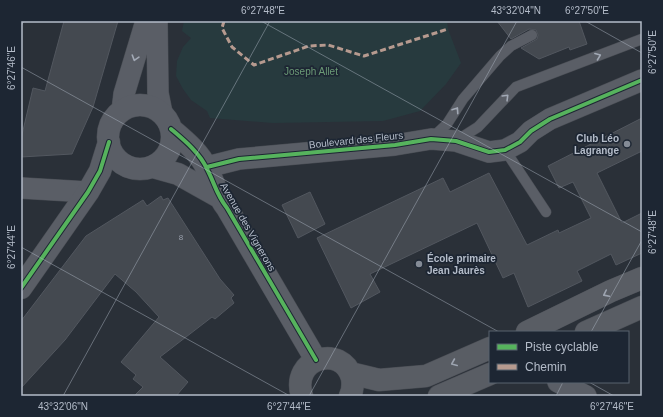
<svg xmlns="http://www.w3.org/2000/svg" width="663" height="417" viewBox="0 0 663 417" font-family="Helvetica,sans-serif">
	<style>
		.green { fill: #273a3e }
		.building { fill: #444950; stroke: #52575f }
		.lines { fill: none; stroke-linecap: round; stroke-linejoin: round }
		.service-casing { stroke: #484c53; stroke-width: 11 }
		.minor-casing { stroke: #484c53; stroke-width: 22 }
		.tertiary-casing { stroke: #484c53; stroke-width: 23 }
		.secondary-casing { stroke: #484c53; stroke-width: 23 }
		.service { stroke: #5a5e66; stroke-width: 10 }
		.minor { stroke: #5a5e66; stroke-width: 21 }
		.tertiary { stroke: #5a5e66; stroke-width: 22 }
		.secondary { stroke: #595d64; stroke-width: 22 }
		.quiet { stroke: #b69a8f; stroke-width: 3; stroke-dasharray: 6 3; stroke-linecap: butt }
		.cycleway-casing { stroke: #1d2633; stroke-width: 6 }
		.cycleway { stroke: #56b35d; stroke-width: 4 }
		.oneway { stroke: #a2a9b5 }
		.oneway2 { stroke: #9da4b0 }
		.ticks { fill: none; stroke: #b4bcc9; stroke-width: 1; stroke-opacity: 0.45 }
		.poi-dot { fill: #848b96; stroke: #1d2633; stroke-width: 1.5 }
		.labels { text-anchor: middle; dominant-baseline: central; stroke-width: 3.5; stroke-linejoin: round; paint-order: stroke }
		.number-label { font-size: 8px; fill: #989fab }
		.park-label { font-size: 10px; fill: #6b9a76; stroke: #1d2633 }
		.poi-label { font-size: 10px; font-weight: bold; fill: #b4bcc9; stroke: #1d2633; text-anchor: end }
		.street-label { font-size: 10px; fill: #b4bcc9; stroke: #1d2633 }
		.neatline { fill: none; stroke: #b4bcc9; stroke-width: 1.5 }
		.ticks-label { font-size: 10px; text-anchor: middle; fill: #b4bcc9 }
	</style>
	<rect width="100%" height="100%" fill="#2a3038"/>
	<path class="green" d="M 184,21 L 447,21 L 448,29 L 461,63 L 446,84 L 420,111 L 383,121 L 273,123 L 210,118 L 207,111 L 191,100 L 183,89 L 176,76 L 177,61 L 183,47 L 191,38 L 182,31 Z"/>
	<path class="building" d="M 64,21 L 118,21 L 93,107 L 72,154 L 21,157 L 21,139 L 33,88 L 45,91 Z
		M 497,21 L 579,21 L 587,44 L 570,50 L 569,47 L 539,59 L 521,48 L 537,39 L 538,35 L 536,30 L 529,29 L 511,39 Z
		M 642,118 L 642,151 L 597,173 L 622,223 L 642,213 L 642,253 L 616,265 L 611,254 L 577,271 L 582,281 L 528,307 L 514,273 L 503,278 L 477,223 L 370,274 L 380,292 L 351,308 L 317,238 L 443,178 L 450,192 L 489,173 L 527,245 L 558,230 L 559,233 L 591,218 L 573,182 L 559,188 L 548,166 Z
		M 310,192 L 325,224 L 298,238 L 282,205 Z
		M 161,196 L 163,200 L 168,198 L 220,279 L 234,295 L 231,298 L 234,303 L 215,319 L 212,317 L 160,357 L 188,382 L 176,396 L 134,396 L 143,387 L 133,379 L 136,375 L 121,362 L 159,317 L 136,292 L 115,274 L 65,340 L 21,388 L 21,321 L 86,236 L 143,200 L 147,206 Z"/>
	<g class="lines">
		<defs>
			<path id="service" d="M 432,138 L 447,124 L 463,99 L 500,56 L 511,46 L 532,35
				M 456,141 L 478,127 L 516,87 L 642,39
				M 505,150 L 546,212"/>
			<path id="minor" d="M 157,21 L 158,93 L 162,113
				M 122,111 L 124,94 L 146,21
				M 207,167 L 239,159 L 395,145 L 431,139 L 456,141 L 489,152 L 505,150 L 520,142 L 531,131 L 550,119 L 642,80
				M 21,188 L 88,192
				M 558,382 L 586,396"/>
			<path id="tertiary" d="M108 137a32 32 0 1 1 64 0a32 32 0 1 1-64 0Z
				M 171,129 C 184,140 200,153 207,169 C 215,184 216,194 227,208 L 316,360
				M 153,167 L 178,174 L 219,197
				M 21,288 L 88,192 L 100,171 L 109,142"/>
			<path id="secondary" d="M 527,332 L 611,291 L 642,278
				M 586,332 L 642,307
				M 350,373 L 379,380 L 426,376 L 490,348
				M 302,396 C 290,358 342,343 352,378 C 353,384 353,390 350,396
				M 439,396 L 490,374"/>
		</defs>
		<use href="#service" class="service-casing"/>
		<use href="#minor" class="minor-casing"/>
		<use href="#tertiary" class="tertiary-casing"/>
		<use href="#secondary" class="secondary-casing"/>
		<use href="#service" class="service"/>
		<use href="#minor" class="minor"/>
		<use href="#tertiary" class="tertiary"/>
		<use href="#secondary" class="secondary"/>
		<path class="quiet" d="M 224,21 L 222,28 L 232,47 L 254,65 L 309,46 L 328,45 L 364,56 L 448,29"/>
		<defs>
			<path id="cycleway" d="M 171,129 C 184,140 200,153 207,169 C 215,184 216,194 227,208 L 316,360
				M 207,167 L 239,159 L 395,145 L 431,139 L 456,141 L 489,152 L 505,150 L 520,142 L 531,131 L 550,119 L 642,80
				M 21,288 L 88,192 L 100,171 L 109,142"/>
		</defs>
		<use href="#cycleway" class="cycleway-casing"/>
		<use href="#cycleway" class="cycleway"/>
	</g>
	<defs><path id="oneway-chevron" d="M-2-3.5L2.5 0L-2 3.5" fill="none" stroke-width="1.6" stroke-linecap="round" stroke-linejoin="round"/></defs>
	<g class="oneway">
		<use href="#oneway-chevron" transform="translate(598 56) rotate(-21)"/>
		<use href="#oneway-chevron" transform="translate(135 58) rotate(107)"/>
		<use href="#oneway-chevron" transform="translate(506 97) rotate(-45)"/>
		<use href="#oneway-chevron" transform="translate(456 110) rotate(-56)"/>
	</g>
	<g class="oneway2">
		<use href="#oneway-chevron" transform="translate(606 294) rotate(154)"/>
		<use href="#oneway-chevron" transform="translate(454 363) rotate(157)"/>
	</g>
	<path class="ticks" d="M 261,21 L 642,232M 585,21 L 642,53M 21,26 L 24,21M 21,67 L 499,332M 21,247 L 290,396M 591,332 L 642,240M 589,382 L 614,396M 63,396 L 270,21M 309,396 L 517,21M 556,396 L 563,382"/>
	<g class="poi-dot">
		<circle cx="627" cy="144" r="4"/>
		<circle cx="419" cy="264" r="4"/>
	</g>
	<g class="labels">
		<g class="number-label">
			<text x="181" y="237">8</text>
		</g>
		<g class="park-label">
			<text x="311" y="71">Joseph Allet</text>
		</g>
		<g class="poi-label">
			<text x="619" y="138">Club Léo<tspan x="619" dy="12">Lagrange</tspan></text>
			<text x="427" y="258" text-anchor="start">École primaire<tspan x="427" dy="12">Jean Jaurès</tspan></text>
		</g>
		<g class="street-label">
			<text transform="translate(356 140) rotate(-6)">Boulevard des Fleurs</text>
			<text transform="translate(248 227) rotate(60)">Avenue des Vignerons</text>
		</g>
	</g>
	<rect width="663" height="417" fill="none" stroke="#1d2633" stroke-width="44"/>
	<rect x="489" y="331" width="140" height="52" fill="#1d2633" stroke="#59626f"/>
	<rect x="497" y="344" width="20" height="6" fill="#56b35d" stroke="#59626f"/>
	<text x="525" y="351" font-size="12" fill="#b4bcc9">Piste cyclable</text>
	<rect x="497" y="364" width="20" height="6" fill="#b69a8f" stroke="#59626f"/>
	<text x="525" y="371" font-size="12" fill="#b4bcc9">Chemin</text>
	<rect x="22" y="22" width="619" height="373" class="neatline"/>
	<g class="ticks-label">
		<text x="263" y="14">6°27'48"E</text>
		<text x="516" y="14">43°32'04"N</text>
		<text x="587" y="14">6°27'50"E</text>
		<text transform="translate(652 52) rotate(-90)" y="4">6°27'50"E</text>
		<text transform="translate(11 68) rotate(-90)" y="4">6°27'46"E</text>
		<text transform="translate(652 232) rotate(-90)" y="4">6°27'48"E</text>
		<text transform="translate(11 247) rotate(-90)" y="4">6°27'44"E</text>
		<text x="63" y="410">43°32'06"N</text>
		<text x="289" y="410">6°27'44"E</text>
		<text x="612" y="410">6°27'46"E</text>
	</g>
</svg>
